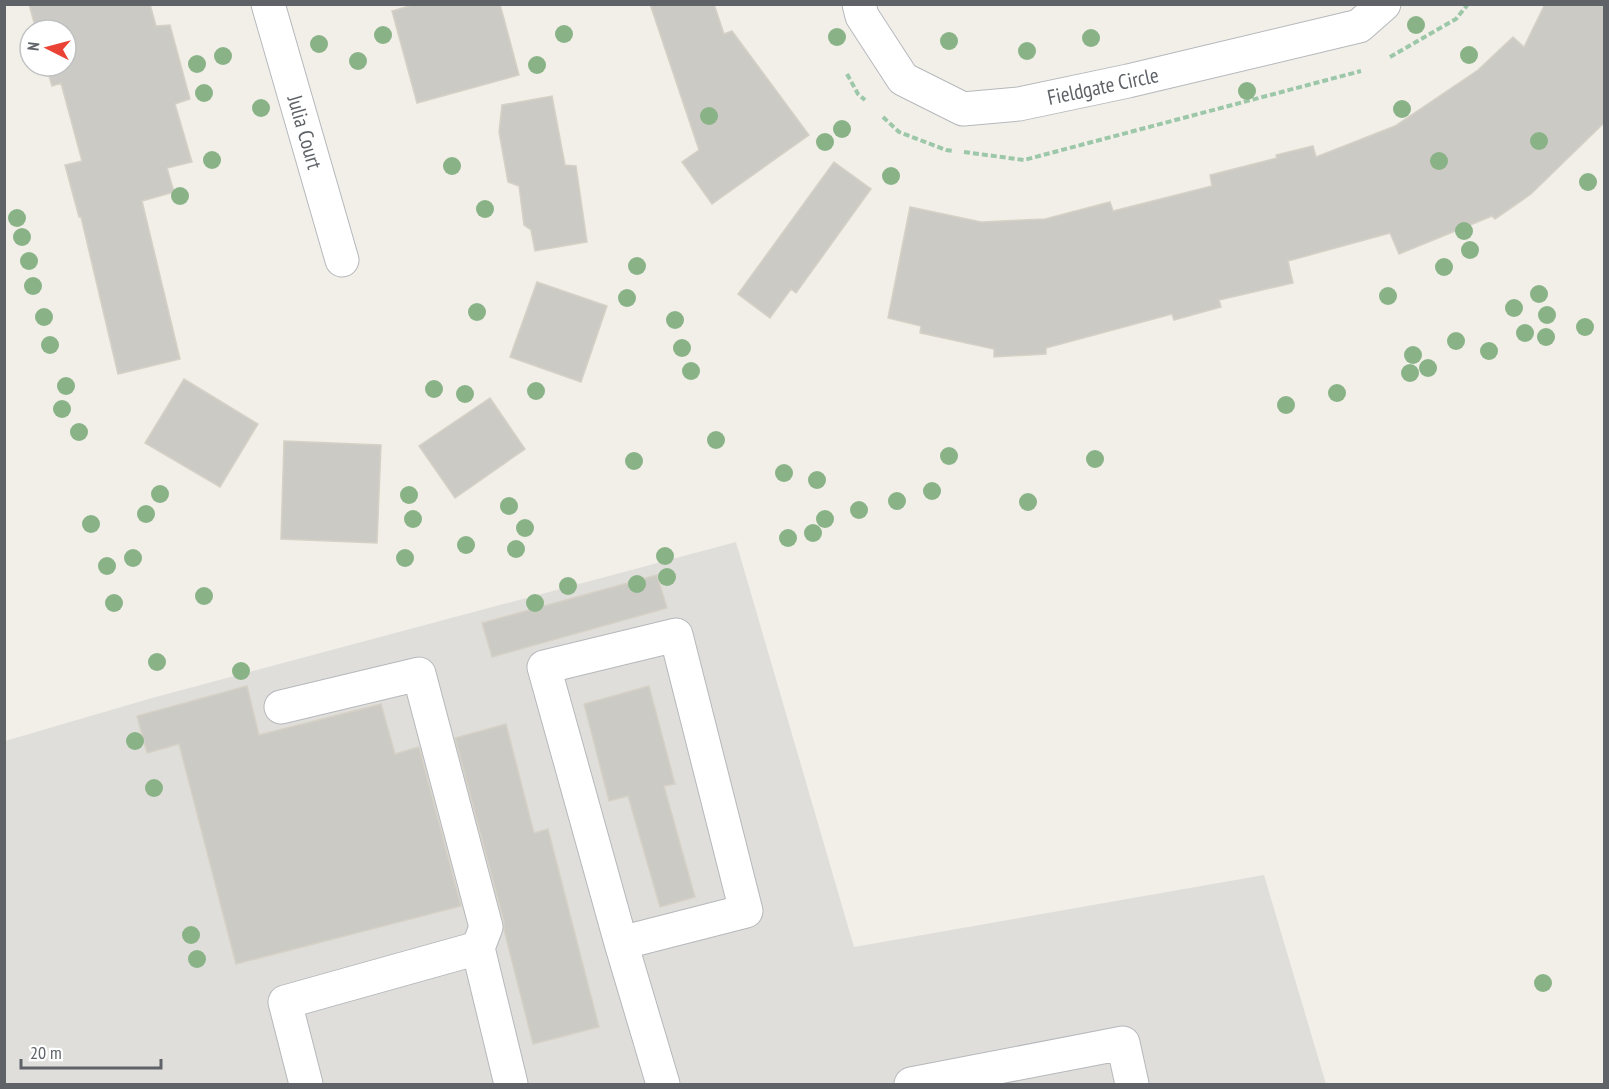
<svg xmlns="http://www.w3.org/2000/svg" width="1609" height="1089" viewBox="0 0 1609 1089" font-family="'PT Sans Narrow',sans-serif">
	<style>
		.industrial { fill: #e0deda }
		.building { fill: #cccac5; stroke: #d6d1c6; stroke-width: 1.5 }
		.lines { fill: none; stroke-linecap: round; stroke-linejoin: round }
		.minor-casing { stroke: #b5b8bc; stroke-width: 35 }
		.path { stroke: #9cc7a9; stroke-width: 4; stroke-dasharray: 6 3; stroke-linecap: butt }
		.minor { stroke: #fff; stroke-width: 33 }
		.tree { fill: #89b387 }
		.labels { text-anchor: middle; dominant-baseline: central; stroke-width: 4.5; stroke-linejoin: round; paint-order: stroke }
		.street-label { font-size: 21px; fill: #5f6368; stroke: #fff }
	</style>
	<rect width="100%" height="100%" fill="#f1efe8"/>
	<path class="industrial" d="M 736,542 L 854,947 L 1264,875 L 1326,1084 L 5,1084 L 5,741 L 152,698 Z"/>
	<path class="building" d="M 29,4 L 150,4 L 156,26 L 170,25 L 190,99 L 175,104 L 192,162 L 167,168 L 174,192 L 142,201 L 180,359 L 118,374 L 81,217 L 79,217 L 65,165 L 82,161 L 61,83 L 52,86 L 46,66 L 66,66 L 66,30 L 36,30 Z
		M 416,4 L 500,4 L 519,75 L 417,103 L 392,11 Z
		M 650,4 L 714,4 L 724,34 L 732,31 L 809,135 L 712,204 L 682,162 L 699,150 Z
		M 1545,4 L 1605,4 L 1605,122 L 1531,194 L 1495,219 L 1492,216 L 1399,254 L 1390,233 L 1288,261 L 1293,283 L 1219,300 L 1221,307 L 1174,320 L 1172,314 L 1046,348 L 1046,354 L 994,357 L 994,349 L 920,333 L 921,326 L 888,318 L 910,207 L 981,222 L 1045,219 L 1110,202 L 1113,211 L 1212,186 L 1210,175 L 1277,158 L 1276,155 L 1313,146 L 1316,157 L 1395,126 L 1478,70 L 1513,37 L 1524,47 Z
		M 552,96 L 565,165 L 576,166 L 587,242 L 535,251 L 531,230 L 524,225 L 519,186 L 508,182 L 499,132 L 502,105 Z
		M 834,162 L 871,189 L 796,293 L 791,289 L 770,318 L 738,294 Z
		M 537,282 L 607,306 L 581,382 L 510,357 Z
		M 184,379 L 258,424 L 220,487 L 145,443 Z
		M 490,398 L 525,449 L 455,498 L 419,446 Z
		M 284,441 L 381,445 L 377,543 L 281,539 Z
		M 657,575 L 667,608 L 492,657 L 482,623 Z
		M 247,686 L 259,735 L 381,704 L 395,754 L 419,747 L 461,906 L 236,964 L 179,744 L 147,753 L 137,716 Z
		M 649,686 L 675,784 L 664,786 L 695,897 L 660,907 L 628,796 L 609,801 L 584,704 Z
		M 506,724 L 534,833 L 548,829 L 599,1027 L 533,1044 L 504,930 L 504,922 L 455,738 Z"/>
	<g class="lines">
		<defs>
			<path id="minor" d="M 268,4 L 342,260
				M 859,4 L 862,16 L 903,79 L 963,109 L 1019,104 L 1128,81 L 1359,26 L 1384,4
				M 281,707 L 419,674 L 486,927 L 478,948
				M 621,943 L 746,911 L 676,635 L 544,667 L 621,943 L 663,1084
				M 306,1084 L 285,1002 L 478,948 L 511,1084
				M 911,1084 L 1123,1043 L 1132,1084"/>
		</defs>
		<use href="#minor" class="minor-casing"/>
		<path class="path" d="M 1390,57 L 1456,19 L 1468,4
			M 847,74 L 858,94 L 865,100
			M 883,117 L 899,132 L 946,150 L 953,151
			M 964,152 L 1024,160 L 1361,71"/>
		<use href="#minor" class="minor"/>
	</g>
	<g class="tree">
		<circle cx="1416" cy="25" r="9"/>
		<circle cx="564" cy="34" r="9"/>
		<circle cx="383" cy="35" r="9"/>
		<circle cx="837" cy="37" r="9"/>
		<circle cx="1091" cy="38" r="9"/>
		<circle cx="949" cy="41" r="9"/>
		<circle cx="319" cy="44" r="9"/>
		<circle cx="1027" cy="51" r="9"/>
		<circle cx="1469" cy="55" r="9"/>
		<circle cx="223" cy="56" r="9"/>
		<circle cx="358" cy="61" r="9"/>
		<circle cx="197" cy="64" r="9"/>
		<circle cx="537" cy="65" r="9"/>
		<circle cx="1247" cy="91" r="9"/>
		<circle cx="204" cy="93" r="9"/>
		<circle cx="261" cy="108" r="9"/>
		<circle cx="1402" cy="109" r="9"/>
		<circle cx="709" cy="116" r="9"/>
		<circle cx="842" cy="129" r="9"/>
		<circle cx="1539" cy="141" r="9"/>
		<circle cx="825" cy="142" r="9"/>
		<circle cx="212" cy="160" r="9"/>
		<circle cx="1439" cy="161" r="9"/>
		<circle cx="452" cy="166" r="9"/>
		<circle cx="891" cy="176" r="9"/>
		<circle cx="1588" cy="182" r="9"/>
		<circle cx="180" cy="196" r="9"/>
		<circle cx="485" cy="209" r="9"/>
		<circle cx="17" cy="218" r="9"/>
		<circle cx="1464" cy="231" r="9"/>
		<circle cx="22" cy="237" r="9"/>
		<circle cx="1470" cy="250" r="9"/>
		<circle cx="29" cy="261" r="9"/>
		<circle cx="637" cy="266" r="9"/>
		<circle cx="1444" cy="267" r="9"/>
		<circle cx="33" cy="286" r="9"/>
		<circle cx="1539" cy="294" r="9"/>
		<circle cx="1388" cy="296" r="9"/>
		<circle cx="627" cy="298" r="9"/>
		<circle cx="1514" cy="308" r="9"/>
		<circle cx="477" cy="312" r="9"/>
		<circle cx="1547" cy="315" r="9"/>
		<circle cx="44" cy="317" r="9"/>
		<circle cx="675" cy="320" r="9"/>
		<circle cx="1585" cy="327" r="9"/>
		<circle cx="1525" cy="333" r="9"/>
		<circle cx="1546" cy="337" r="9"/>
		<circle cx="1456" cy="341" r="9"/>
		<circle cx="50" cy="345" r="9"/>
		<circle cx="682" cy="348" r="9"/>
		<circle cx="1489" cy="351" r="9"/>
		<circle cx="1413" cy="355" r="9"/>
		<circle cx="1428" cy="368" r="9"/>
		<circle cx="691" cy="371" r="9"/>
		<circle cx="1410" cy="373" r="9"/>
		<circle cx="66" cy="386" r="9"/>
		<circle cx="434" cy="389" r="9"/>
		<circle cx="536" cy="391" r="9"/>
		<circle cx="1337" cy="393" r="9"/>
		<circle cx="465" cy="394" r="9"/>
		<circle cx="1286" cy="405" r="9"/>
		<circle cx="62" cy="409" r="9"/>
		<circle cx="79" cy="432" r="9"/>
		<circle cx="716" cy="440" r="9"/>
		<circle cx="949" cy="456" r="9"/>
		<circle cx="1095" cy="459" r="9"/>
		<circle cx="634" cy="461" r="9"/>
		<circle cx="784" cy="473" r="9"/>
		<circle cx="817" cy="480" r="9"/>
		<circle cx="932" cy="491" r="9"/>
		<circle cx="160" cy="494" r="9"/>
		<circle cx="409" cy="495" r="9"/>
		<circle cx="897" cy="501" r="9"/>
		<circle cx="1028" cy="502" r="9"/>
		<circle cx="509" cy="506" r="9"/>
		<circle cx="859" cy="510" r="9"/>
		<circle cx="146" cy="514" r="9"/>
		<circle cx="413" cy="519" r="9"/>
		<circle cx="825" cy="519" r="9"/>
		<circle cx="91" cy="524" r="9"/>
		<circle cx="525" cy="528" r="9"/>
		<circle cx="813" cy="533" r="9"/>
		<circle cx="788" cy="538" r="9"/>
		<circle cx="466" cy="545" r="9"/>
		<circle cx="516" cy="549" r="9"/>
		<circle cx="665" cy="556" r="9"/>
		<circle cx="133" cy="558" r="9"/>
		<circle cx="405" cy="558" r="9"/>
		<circle cx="107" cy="566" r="9"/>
		<circle cx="667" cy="577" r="9"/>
		<circle cx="637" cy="584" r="9"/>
		<circle cx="568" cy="586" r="9"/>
		<circle cx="204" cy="596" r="9"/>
		<circle cx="114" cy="603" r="9"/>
		<circle cx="535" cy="603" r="9"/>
		<circle cx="157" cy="662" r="9"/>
		<circle cx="241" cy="671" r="9"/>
		<circle cx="135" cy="741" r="9"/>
		<circle cx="154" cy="788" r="9"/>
		<circle cx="191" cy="935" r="9"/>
		<circle cx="197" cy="959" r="9"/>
		<circle cx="1543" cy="983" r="9"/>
	</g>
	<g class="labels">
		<g class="street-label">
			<text transform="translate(1103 86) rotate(-12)">Fieldgate Circle</text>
			<text transform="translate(305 132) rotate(74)">Julia Court</text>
		</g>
	</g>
	<rect width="1609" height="1089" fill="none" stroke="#5f6368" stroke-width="12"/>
	<g transform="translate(48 48) rotate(276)"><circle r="28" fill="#ffffff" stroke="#bfc1c3" stroke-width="1.5"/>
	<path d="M0-4.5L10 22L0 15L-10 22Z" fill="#ea4335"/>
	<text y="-9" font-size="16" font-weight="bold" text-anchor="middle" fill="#5f6368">N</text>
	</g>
	<path d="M21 1059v9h140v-9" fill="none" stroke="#5f6368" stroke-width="3"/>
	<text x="30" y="1059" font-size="18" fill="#5f6368" stroke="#ffffff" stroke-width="4.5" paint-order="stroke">20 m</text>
</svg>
